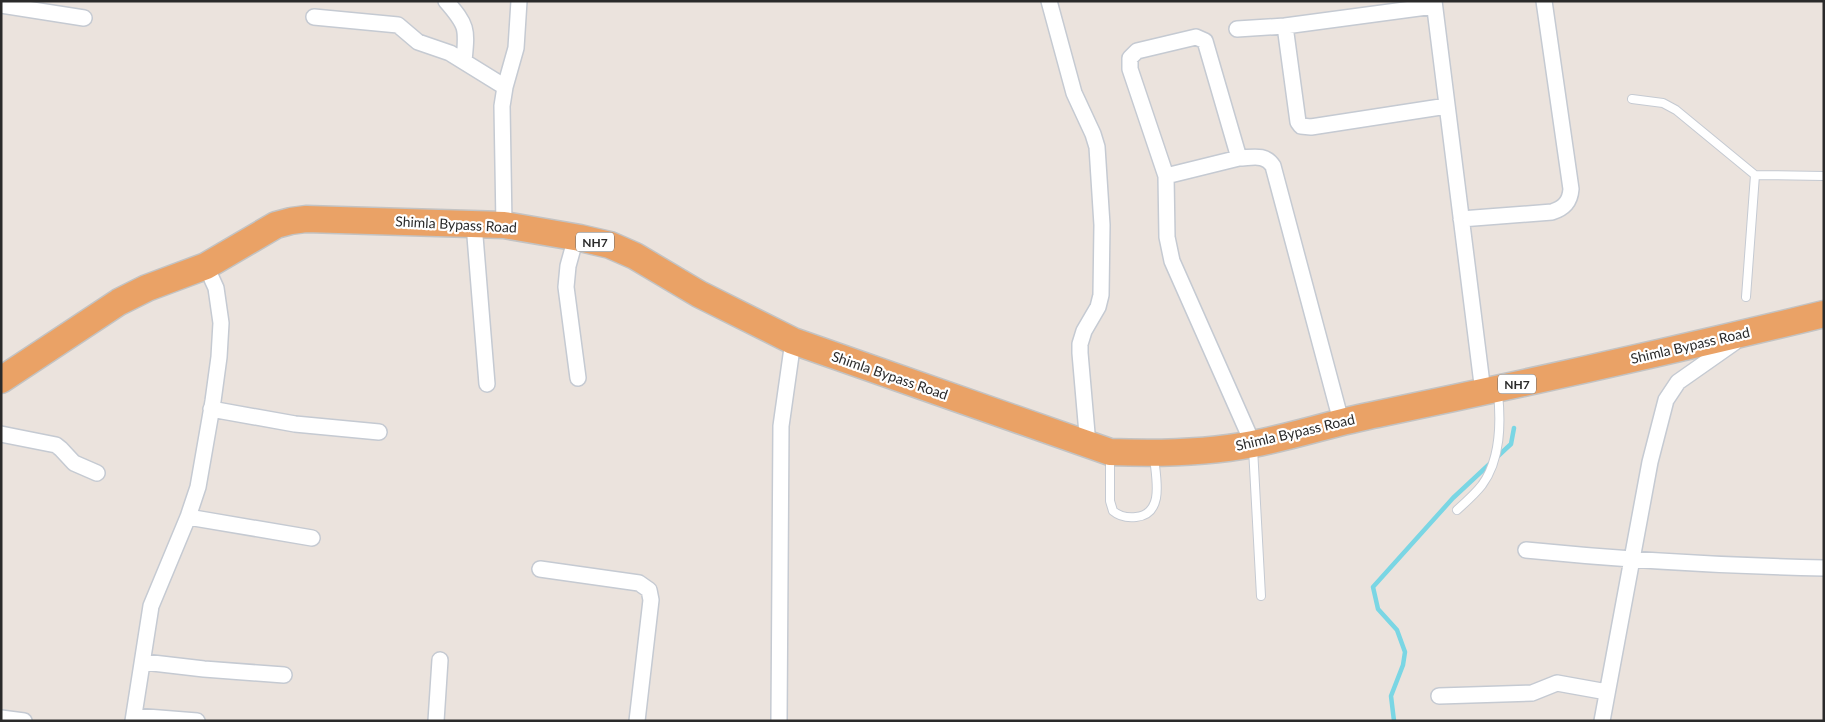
<svg xmlns="http://www.w3.org/2000/svg" width="1825" height="722" viewBox="0 0 1825 722" font-family="Lato,sans-serif">
	<style>
		.lines { fill: none; stroke-linecap: round; stroke-linejoin: round }
		.stream { stroke: #7ad6e4; stroke-width: 4.5 }
		.service-casing { stroke: #c5cad2; stroke-width: 10 }
		.minor-casing { stroke: #c5cad2; stroke-width: 18 }
		.trunk-casing { stroke: #c3c3c3; stroke-width: 29 }
		.service { stroke: #fff; stroke-width: 8 }
		.minor { stroke: #fff; stroke-width: 15 }
		.trunk { stroke: #eaa266; stroke-width: 26 }
		.labels { text-anchor: middle; dominant-baseline: central; stroke-width: 4.5; stroke-linejoin: round; paint-order: stroke }
		.shield { fill: #fff; stroke: #6a6a6a; stroke-width: 1 }
		.shield-label { font-size: 12px; font-weight: bold; fill: #2a2a2a }
		.street-label { font-size: 14px; fill: #2a2a2a; stroke: #fff }
	</style>
	<rect width="100%" height="100%" fill="#ebe3dd"/>
	<g class="lines">
		<path class="stream" d="M 1394,721 L 1391,696 L 1403,665 L 1405,652 L 1397,630 L 1378,609 L 1373,587 L 1453,498 L 1511,444 L 1514,428"/>
		<defs>
			<path id="service" d="M 1632,99 L 1663,103 L 1676,110 L 1755,175
				M 1746,297 L 1755,175 L 1824,176
				M 1253,448 L 1261,596
				M 1110,456 L 1110,501 L 1113,511 C 1120,517 1127,518 1136,517 C 1165,514 1156,478 1154,457
				M 1457,510 C 1466,502 1475,494 1482,485 C 1501,459 1501,423 1498,393"/>
			<path id="minor" d="M 446,1 C 468,26 467,29 464,61
				M 1049,1 L 1074,93 L 1093,134 L 1097,147 L 1102,225 L 1101,295 L 1098,307 L 1084,331 L 1080,344 L 1080,353 L 1088,445
				M 1434,1 L 1483,392
				M 1,5 L 84,18
				M 314,17 L 398,25 L 418,42 L 450,53 L 505,87
				M 1285,26 L 1298,122 L 1301,126 L 1311,127 L 1447,106
				M 1237,29 L 1285,26 L 1434,6
				M 1166,176 L 1239,158
				M 1461,219 L 1552,212 C 1564,208 1570,202 1571,189 L 1544,1
				M 474,224 L 487,384
				M 504,225 L 502,106 L 505,87 L 516,48 L 519,1
				M 576,237 L 568,266 L 566,287 L 578,378
				M 211,409 L 295,424 L 379,432
				M 1,434 L 56,445 L 61,449 L 74,463 L 97,473
				M 1253,444 L 1172,261 L 1167,237 L 1166,176 L 1130,69 L 1130,58 L 1137,51 L 1196,37 L 1205,41 L 1239,158 C 1251,158 1265,153 1273,166 L 1341,421
				M 188,517 L 312,538
				M 1526,550 C 1625,560 1724,566 1824,568
				M 540,569 L 639,583 L 649,590 L 651,600 L 637,721
				M 144,662 L 204,669 L 284,675
				M 1439,696 L 1532,693 L 1557,683 L 1607,692
				M 134,716 L 197,721
				M 1,718 L 24,721
				M 133,721 L 151,606 L 188,517 L 198,487 L 213,401 L 219,357 L 221,323 L 216,288 L 206,266
				M 436,721 L 440,660
				M 779,721 L 781,426 L 793,341
				M 1602,721 L 1650,462 L 1666,400 L 1678,382 L 1735,342"/>
			<path id="trunk" d="M 1,380 L 119,302 L 147,288 L 206,266 L 276,225 L 291,221 L 306,219 L 504,225 L 580,238 L 610,245 L 635,256 L 699,294 L 793,341 L 1110,452 C 1158,454 1206,453 1253,444 C 1295,436 1336,422 1378,414 C 1527,383 1676,350 1824,314"/>
		</defs>
		<use href="#service" class="service-casing"/>
		<use href="#minor" class="minor-casing"/>
		<use href="#trunk" class="trunk-casing"/>
		<use href="#service" class="service"/>
		<use href="#minor" class="minor"/>
		<use href="#trunk" class="trunk"/>
	</g>
	<g class="labels">
		<g class="shield">
			<rect x="576" y="232.5" width="38" height="19" rx="4"/>
			<rect x="1498" y="374.5" width="38" height="19" rx="4"/>
		</g>
		<g class="shield-label">
			<text x="595" y="242">NH7</text>
			<text x="1517" y="384">NH7</text>
		</g>
		<g class="street-label">
			<text transform="translate(456 224) rotate(3)">Shimla Bypass Road</text>
			<text transform="translate(1690 345) rotate(-13)">Shimla Bypass Road</text>
			<text transform="translate(890 375) rotate(19)">Shimla Bypass Road</text>
			<text transform="translate(1295 432) rotate(-13)">Shimla Bypass Road</text>
		</g>
	</g>
	<rect width="1825" height="722" fill="none" stroke="#2a2a2a" stroke-width="5"/>
</svg>
